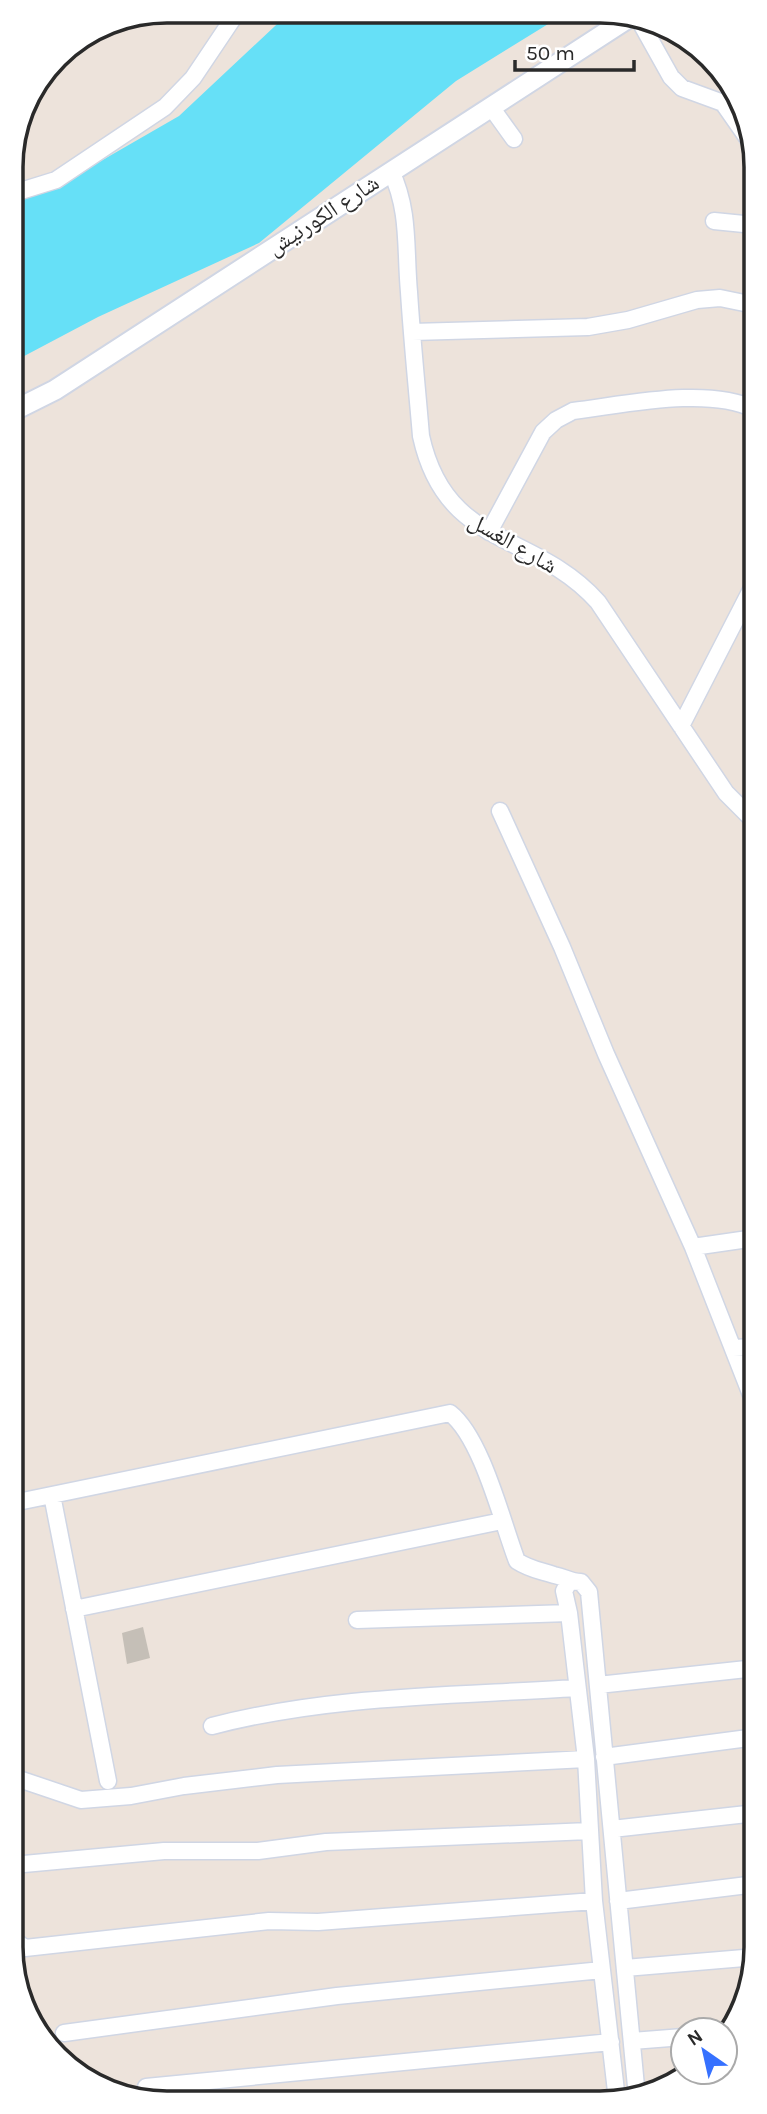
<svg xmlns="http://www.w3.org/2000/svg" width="767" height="2114" viewBox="0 0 767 2114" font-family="Karla,'Noto Naskh Arabic',sans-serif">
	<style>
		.water { fill: #66e0f7 }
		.building { fill: #c5bfb7 }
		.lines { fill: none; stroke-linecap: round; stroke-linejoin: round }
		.minor-casing { stroke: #d0d6e4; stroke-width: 19 }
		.tertiary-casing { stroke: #d0d6e4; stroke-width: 23 }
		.minor { stroke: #fff; stroke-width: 16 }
		.tertiary { stroke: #fff; stroke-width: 19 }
		.labels { text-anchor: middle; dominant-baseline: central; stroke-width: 5; stroke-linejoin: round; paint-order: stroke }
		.street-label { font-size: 23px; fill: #2a2a2a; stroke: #fff }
		.rim { fill: none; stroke: #2a2a2a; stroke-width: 3.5 }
	</style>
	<rect width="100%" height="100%" fill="#ede3db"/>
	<path class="water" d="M 291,11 L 566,13 L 456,81 L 259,243 L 98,317 L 11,363 L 11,202 L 54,188 L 179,116 Z"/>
	<path class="building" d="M 143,1627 L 150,1658 L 127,1664 L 122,1633 Z"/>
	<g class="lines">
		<defs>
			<path id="minor" d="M 638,18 L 671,77 L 682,88 L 723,103 L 753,146
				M 491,107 L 514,139
				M 391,171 C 410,211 405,249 409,292 C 412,340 417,388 421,436 C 446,550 534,530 598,602 L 726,793 L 754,821
				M 11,194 L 56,180 L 165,107 L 193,78 L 238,11
				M 714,221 L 754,225
				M 412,332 L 588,327 L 628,320 L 697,300 L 720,298 L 754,305
				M 489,532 L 543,432 L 556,420 L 573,411 C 624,405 707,386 754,409
				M 681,726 L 754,584
				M 500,811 L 562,947 L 606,1054 L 693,1247 L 755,1405
				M 693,1247 L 755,1238
				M 733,1348 L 755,1347
				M 52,1495 L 108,1781
				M 13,1503 L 450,1413 C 482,1438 502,1522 517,1561 C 531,1570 539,1570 554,1575 C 565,1577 570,1582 581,1582 L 589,1592 L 637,2097
				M 569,1582 L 564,1591 L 569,1613 L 586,1759 L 594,1901 L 617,2100
				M 74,1609 L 502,1521
				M 357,1620 L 569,1613
				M 598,1685 L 756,1668
				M 212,1726 C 330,1695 455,1696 576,1688
				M 604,1757 L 756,1737
				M 13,1777 L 81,1800 L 131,1796 L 184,1786 L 277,1775 L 586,1759
				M 612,1829 L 756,1813
				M 13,1865 L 164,1851 L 258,1851 L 326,1842 L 589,1831
				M 618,1901 L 756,1884
				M 14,1940 L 25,1948 L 269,1921 L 318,1922 L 594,1901
				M 625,1968 L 756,1957
				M 64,2033 L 337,1996 L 602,1970
				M 632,2041 L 683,2037
				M 146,2087 L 611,2042"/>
			<path id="tertiary" d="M 11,412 L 55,390 L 633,15"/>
		</defs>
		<use href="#minor" class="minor-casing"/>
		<use href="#tertiary" class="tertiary-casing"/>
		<use href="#minor" class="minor"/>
		<use href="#tertiary" class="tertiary"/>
	</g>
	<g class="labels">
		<g class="street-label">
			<text transform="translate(323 215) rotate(-33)">شارع الكورنيش</text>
			<text transform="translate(513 543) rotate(30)">شارع الغسل</text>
		</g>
	</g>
	<path d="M0 0H767V2114H0ZM167 23H600A144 144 0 0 1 744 167V1947A144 144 0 0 1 600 2091H167A144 144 0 0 1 23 1947V167A144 144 0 0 1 167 23Z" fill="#fff" fill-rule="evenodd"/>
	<path class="rim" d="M167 23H600A144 144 0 0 1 744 167V1947A144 144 0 0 1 600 2091H167A144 144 0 0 1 23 1947V167A144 144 0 0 1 167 23Z"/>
	<g transform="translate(704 2051) rotate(326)"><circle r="33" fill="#ffffff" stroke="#aaaaaa" stroke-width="2"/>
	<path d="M0-5L12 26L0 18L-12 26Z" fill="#3671ff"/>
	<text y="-10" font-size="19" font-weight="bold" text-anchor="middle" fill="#2a2a2a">N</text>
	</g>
	<path d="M515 60v10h119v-10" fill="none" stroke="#2a2a2a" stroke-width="3.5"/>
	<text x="526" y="60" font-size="21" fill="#2a2a2a" stroke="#ffffff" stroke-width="5" paint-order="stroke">50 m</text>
</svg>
